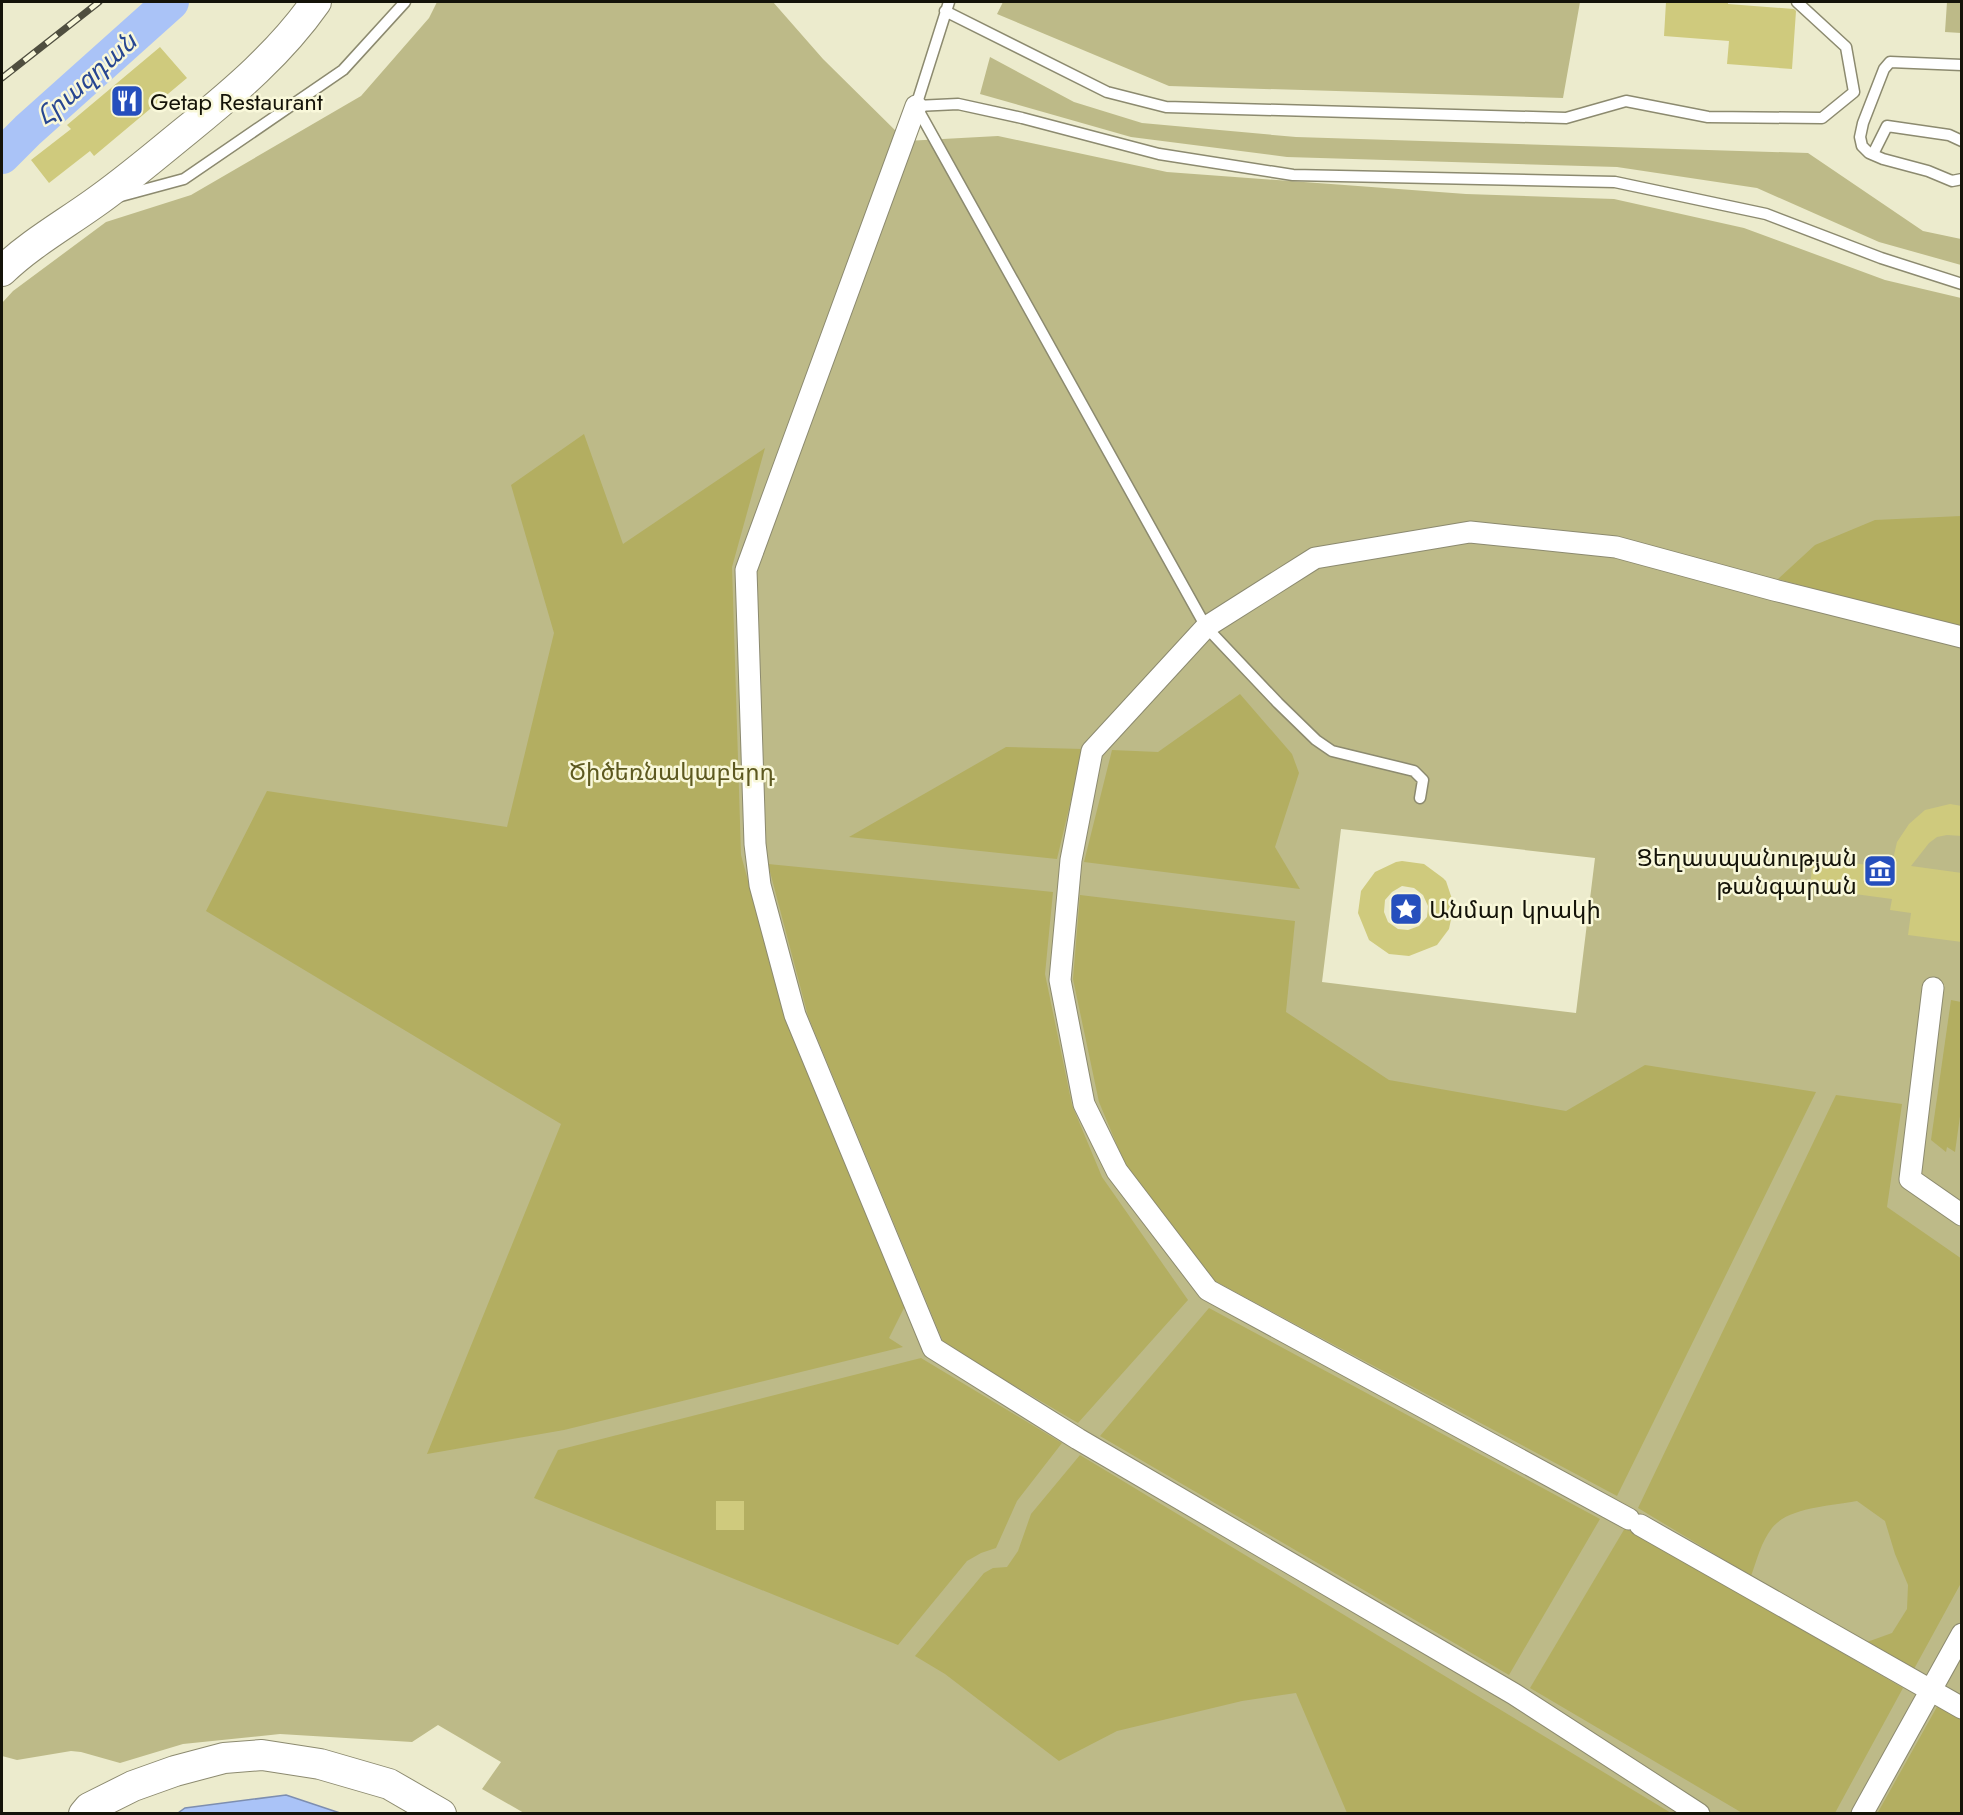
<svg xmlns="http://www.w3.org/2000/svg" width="1963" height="1815" viewBox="0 0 1963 1815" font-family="Jost,'Noto Sans Armenian',sans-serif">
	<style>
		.green { fill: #bdba88; fill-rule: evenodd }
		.forest { fill: #b3ae61 }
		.water { fill: #aac3f7; stroke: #7d8eb0; stroke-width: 1.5 }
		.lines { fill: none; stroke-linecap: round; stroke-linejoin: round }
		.river { stroke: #aac3f7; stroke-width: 36 }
		.building { fill: #cfca7d; fill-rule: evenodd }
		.lane-casing { stroke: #8c8a6f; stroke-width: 13 }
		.street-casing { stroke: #8c8a6f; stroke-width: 23 }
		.secondary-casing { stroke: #8c8a6f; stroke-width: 32 }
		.lane { stroke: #fff; stroke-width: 10 }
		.street { stroke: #fff; stroke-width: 21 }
		.secondary { stroke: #fff; stroke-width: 30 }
		.rail-casing { stroke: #4f4e3f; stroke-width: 7 }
		.rail { stroke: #f9f8da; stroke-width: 4.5; stroke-dasharray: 14; stroke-linecap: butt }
		.labels { text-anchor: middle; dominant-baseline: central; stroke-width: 5; stroke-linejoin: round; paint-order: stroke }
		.poi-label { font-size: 24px; fill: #141309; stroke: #f9f8da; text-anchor: start }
		.park-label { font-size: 24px; fill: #5d5920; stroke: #f9f8da }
		.water-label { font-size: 26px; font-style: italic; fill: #274691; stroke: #f9f8da }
	</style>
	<rect width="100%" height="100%" fill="#ecebcd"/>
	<path class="green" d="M 437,2 L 773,2 L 823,59 L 906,141 L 998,136 L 1167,172 L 1466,194 L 1614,199 L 1744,228 L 1885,280 L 1961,298 L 1961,1813 L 524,1813 L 482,1789 L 501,1762 L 438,1725 L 412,1742 L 280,1734 L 183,1744 L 120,1763 L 81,1752 L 71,1751 L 17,1760 L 2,1756 L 2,303 L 13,291 L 106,222 L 191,195 L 361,96 L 429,18 ZM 1341,829 L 1595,858 L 1576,1013 L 1322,982 Z
		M 1003,2 L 1580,2 L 1563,98 L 1169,86 L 997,14 Z
		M 1947,2 L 1961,2 L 1961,33 L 1945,32 Z
		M 990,57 L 1074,102 L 1142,123 L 1296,137 L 1808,153 L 1923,231 L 1961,239 L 1961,265 L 1879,242 L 1757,188 L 1617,167 L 1287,157 L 1131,137 L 980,94 Z"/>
	<path class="forest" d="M 584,434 L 623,544 L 765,448 L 732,567 L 741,855 L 786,1020 L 906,1304 L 889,1338 L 903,1347 L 564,1430 L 427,1454 L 561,1124 L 206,911 L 267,791 L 507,827 L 554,633 L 511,485 Z
		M 1961,516 L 1961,629 L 1778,579 L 1815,545 L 1875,520 Z
		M 1240,694 L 1292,754 L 1299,773 L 1275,847 L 1300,889 L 1084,862 L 1112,750 L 1158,752 Z
		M 1006,747 L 1083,749 L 1057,859 L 849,837 Z
		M 768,864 L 1053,892 L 1045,974 L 1072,1105 L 1102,1177 L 1188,1300 L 1078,1423 L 944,1344 L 808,1016 Z
		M 1080,895 L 1295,921 L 1286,1012 L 1389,1080 L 1566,1111 L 1645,1065 L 1816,1092 L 1617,1496 L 1215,1281 L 1127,1169 L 1099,1102 L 1073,979 Z
		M 1951,1000 L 1961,1002 L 1962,1102 L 1955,1152 L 1947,1147 L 1946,1152 L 1931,1140 Z
		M 1836,1095 L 1902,1104 L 1887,1207 L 1962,1259 L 1961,1583 L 1914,1669 L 1867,1642 L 1892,1633 L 1907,1609 L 1908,1585 L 1895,1554 L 1885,1521 L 1857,1501 C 1832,1506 1788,1507 1772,1528 C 1761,1542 1757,1560 1751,1576 L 1638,1508 Z
		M 1209,1308 L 1600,1519 L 1509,1675 L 1100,1436 Z
		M 921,1358 L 1062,1443 L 1017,1501 L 996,1548 L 981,1553 L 967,1561 L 898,1645 L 534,1498 L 558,1450 Z
		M 1080,1455 L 1671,1813 L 1347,1813 L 1296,1693 L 1242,1701 L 1117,1731 L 1059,1761 L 945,1674 L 915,1656 L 984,1573 L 993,1568 L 1007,1567 L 1018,1551 L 1031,1514 Z
		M 1625,1528 L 1903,1688 L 1835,1813 L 1744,1814 L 1530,1688 Z
		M 1938,1705 L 1961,1718 L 1961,1813 L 1877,1814 Z"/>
	<path class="water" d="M 286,1795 L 340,1813 L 178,1813 L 185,1808 Z"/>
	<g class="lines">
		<path class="river" d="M 2,156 L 28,130 L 171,2"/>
	</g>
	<path class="building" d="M 1666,2 L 1728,2 L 1728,4 L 1794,9 L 1796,11 L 1792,69 L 1727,64 L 1729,41 L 1664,36 Z
		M 160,47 L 187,78 L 94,156 L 90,151 L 49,183 L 31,160 L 71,129 L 67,125 Z
		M 1950,804 L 1962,806 L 1962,836 L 1947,835 L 1937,837 L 1929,843 L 1911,866 L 1962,873 L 1962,942 L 1908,935 L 1911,913 L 1890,910 L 1892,899 L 1810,888 L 1813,858 L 1891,868 L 1897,842 L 1909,824 L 1925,810 Z
		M 1402,861 L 1424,864 L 1443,878 L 1446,881 L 1454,905 L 1449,929 L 1437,945 L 1409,956 L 1389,954 L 1369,940 L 1358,913 L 1361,891 L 1375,872 L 1396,862 ZM 1402,886 L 1414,888 L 1423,895 L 1428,906 L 1427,917 L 1419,926 L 1408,930 L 1398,929 L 1388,922 L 1384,912 L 1385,900 L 1392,892 Z
		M 716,1501 L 744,1501 L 744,1530 L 716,1530 Z"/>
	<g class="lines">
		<defs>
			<path id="lane" d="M 949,2 L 916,106 L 1206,627 L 1278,703 L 1316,740 L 1332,751 L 1414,771 L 1423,780 L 1420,798
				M 945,11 L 1107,92 L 1166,107 L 1566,118 L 1626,101 L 1708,117 L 1822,118 L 1854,92 L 1846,47 L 1797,2
				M 1962,65 L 1890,62 L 1884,69 L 1863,123 L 1860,137 L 1862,146 L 1869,153 L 1883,159 L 1928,171 L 1952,181 L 1962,179
				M 916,106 L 958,104 L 1022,118 L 1159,154 L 1293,175 L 1615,182 L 1766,214 L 1881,258 L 1962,284
				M 1873,154 L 1887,126 L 1949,135 L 1962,141
				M 121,196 L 184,179 L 343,70 L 405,2"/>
			<path id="street" d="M 916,106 L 746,570 L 755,844 L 760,885 L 795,1015 L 933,1348 L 1078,1439 L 1514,1694 L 1699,1814
				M 1933,988 L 1910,1179 L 1962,1215
				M 1629,1519 L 1208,1290 L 1117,1171 L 1084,1104 L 1060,980 L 1071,860 L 1092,751 L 1206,627 L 1315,558 L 1470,532 L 1616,547 L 1774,590 L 1962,637
				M 1640,1525 L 1962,1708
				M 1862,1814 L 1962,1634"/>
			<path id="secondary" d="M 2,271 C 29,245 62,226 93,204 C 126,181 156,155 187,130 C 234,92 281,52 316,2
				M 84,1814 L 89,1808 L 133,1786 L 175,1771 L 224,1758 L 262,1755 L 320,1764 L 389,1784 L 441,1814"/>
		</defs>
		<use href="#lane" class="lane-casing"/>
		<use href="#street" class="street-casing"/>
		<use href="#secondary" class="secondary-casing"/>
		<use href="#lane" class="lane"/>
		<use href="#street" class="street"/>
		<use href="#secondary" class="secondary"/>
		<defs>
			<path id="rail" d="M 2,78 L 99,2"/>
		</defs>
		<use href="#rail" class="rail-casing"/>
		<use href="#rail" class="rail"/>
	</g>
	<defs>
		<symbol id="restaurant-square" viewBox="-11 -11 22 22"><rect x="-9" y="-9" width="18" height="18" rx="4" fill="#264fbd" stroke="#f9f8da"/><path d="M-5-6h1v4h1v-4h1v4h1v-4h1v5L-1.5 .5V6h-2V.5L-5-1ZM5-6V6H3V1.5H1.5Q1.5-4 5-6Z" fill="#fff"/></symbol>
		<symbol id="museum-square" viewBox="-11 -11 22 22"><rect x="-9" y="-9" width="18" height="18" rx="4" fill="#264fbd" stroke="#f9f8da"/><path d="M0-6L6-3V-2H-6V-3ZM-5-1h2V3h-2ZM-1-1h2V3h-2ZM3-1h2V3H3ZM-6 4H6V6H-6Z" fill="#fff"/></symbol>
		<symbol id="sight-square" viewBox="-11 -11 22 22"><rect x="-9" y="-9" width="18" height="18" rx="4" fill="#264fbd" stroke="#f9f8da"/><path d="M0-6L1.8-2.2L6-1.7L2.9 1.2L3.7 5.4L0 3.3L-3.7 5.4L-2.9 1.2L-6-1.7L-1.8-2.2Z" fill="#fff"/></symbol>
	</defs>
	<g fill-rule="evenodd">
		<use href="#restaurant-square" x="108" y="82" width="38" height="38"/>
		<use href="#museum-square" x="1861" y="852" width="38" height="38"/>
		<use href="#sight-square" x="1387" y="890" width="38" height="38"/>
	</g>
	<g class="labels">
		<g class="poi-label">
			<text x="150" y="101">Getap Restaurant</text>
			<text x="1857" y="857" text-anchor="end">Ցեղասպանության<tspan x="1857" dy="28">թանգարան</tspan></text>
			<text x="1429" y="909">Անմար կրակի</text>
		</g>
		<g class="park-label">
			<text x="672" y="771">Ծիծեռնակաբերդ</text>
		</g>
		<g class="water-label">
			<text transform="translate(86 79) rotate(-42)">Հրազդան</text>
		</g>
	</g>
	<rect width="1963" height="1815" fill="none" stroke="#141309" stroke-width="6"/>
</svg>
